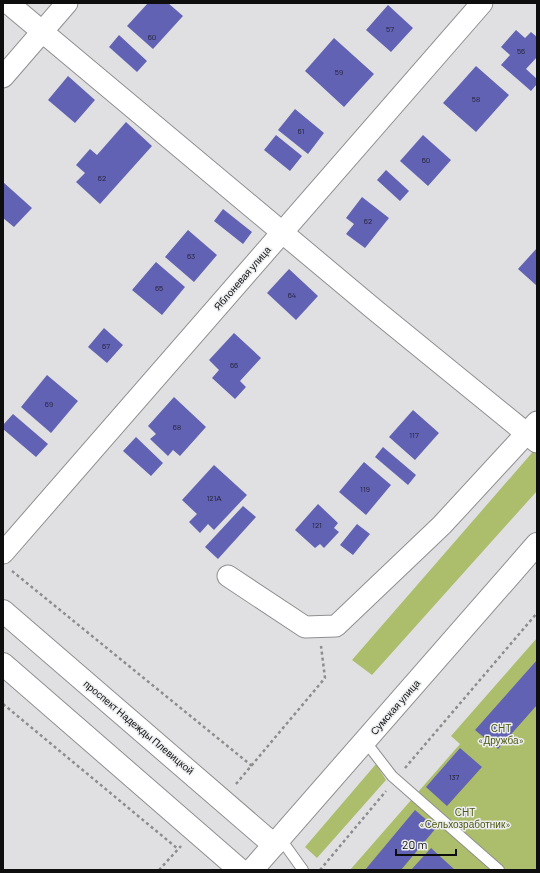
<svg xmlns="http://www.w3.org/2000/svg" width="540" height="873" viewBox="0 0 540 873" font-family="Barlow,sans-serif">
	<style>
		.green { fill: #acbd6c }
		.building { fill: #6162b3 }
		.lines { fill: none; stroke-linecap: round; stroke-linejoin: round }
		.lane-casing { stroke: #8f8f90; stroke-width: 12 }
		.street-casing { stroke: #8f8f90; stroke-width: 23 }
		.secondary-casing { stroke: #8f8f90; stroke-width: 24 }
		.primary-casing { stroke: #8f8f90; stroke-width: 24 }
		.path { stroke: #8d8d8e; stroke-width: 2.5; stroke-dasharray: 3 3; stroke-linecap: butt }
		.lane { stroke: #fff; stroke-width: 10 }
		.street { stroke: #fff; stroke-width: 21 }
		.secondary { stroke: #fff; stroke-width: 22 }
		.primary { stroke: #fff; stroke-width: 22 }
		.labels { text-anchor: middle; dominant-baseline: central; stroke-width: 3; stroke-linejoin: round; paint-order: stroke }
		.number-label { font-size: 8px; fill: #232338 }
		.street-label { font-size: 10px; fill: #0e0e0f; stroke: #edeeef }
		.park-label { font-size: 10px; fill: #4d5812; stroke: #edeeef }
	</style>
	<rect width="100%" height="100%" fill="#e0e0e2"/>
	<path class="green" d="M 537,447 L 537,491 L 372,675 L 352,660 Z
		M 537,638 L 537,870 L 350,870 L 460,744 L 451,736 Z
		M 376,764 L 386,780 L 317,858 L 305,847 Z"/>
	<path class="building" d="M 148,3 L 168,3 L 183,16 L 153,49 L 127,26 Z
		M 388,5 L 413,28 L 391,52 L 366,30 Z
		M 516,30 L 525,38 L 531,32 L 537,37 L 537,57 L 526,69 L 537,79 L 537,84 L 531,91 L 501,65 L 510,55 L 501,47 Z
		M 119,35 L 147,61 L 137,72 L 109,47 Z
		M 334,38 L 374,74 L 344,107 L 305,71 Z
		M 476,66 L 509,95 L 476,132 L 443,103 Z
		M 68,76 L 95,100 L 75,123 L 48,100 Z
		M 295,109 L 324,133 L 308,154 L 278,130 Z
		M 126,122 L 152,146 L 100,204 L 76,182 L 85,173 L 76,165 L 90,149 L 97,155 Z
		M 276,135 L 302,156 L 290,171 L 264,150 Z
		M 423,135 L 451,160 L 428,186 L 400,161 Z
		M 386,170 L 409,191 L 400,201 L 377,180 Z
		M 3,182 L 32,208 L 14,227 L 3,218 Z
		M 362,197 L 389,218 L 365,248 L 346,234 L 354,224 L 346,218 Z
		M 223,209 L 252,232 L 243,244 L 214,221 Z
		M 188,230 L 217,255 L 194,282 L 165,257 Z
		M 537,248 L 537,286 L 518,269 Z
		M 156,262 L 185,287 L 162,315 L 132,290 Z
		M 289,269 L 318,296 L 296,320 L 267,293 Z
		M 104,328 L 123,345 L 107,363 L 88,347 Z
		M 234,333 L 261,358 L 240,381 L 246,387 L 235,399 L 212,378 L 219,370 L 209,360 Z
		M 47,375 L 78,401 L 51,433 L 21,407 Z
		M 174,397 L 206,427 L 180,456 L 173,450 L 168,456 L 150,439 L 156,434 L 148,426 Z
		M 413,410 L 439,433 L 415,460 L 389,437 Z
		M 13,414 L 48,444 L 36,457 L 3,429 L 3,425 Z
		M 136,437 L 163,463 L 151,476 L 123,451 Z
		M 383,447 L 416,475 L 408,485 L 375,457 Z
		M 364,462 L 391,485 L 366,515 L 339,492 Z
		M 214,465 L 247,495 L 214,530 L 208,524 L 200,533 L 189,522 L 197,514 L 182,500 Z
		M 318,504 L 338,523 L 334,528 L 339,532 L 324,548 L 320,544 L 315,548 L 295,530 Z
		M 243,506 L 256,517 L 218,559 L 205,547 Z
		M 357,524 L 370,534 L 353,555 L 340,545 Z
		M 537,660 L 537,705 L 498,749 L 475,730 Z
		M 460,748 L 482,767 L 447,806 L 426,787 Z
		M 415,810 L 436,828 L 401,870 L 365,870 Z
		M 431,848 L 455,870 L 411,870 Z"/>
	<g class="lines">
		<defs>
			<path id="lane" d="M 365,741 L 392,776 L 499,870
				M 280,838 L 303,870"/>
			<path id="street" d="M 8,3 L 375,310 L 537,442
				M 3,77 L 67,3
				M 3,553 L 482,3
				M 228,576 L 305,627 L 336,626 L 442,525 L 537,422"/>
			<path id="secondary" d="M 3,611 L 274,845
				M 3,664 L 240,870"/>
			<path id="primary" d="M 252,870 L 537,544"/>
		</defs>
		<use href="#lane" class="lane-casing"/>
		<use href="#street" class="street-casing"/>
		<use href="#secondary" class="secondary-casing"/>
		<use href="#primary" class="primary-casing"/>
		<path class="path" d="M 12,571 L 252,766
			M 3,704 L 178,849
			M 405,768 L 537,613
			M 236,784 L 325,678 L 321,646
			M 159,870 L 181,846
			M 320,870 L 386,791"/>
		<use href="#lane" class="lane"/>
		<use href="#street" class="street"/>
		<use href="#secondary" class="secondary"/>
		<use href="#primary" class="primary"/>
	</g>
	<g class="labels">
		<g class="number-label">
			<text x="390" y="29">57</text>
			<text x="152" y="37">60</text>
			<text x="521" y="51">56</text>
			<text x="339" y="72">59</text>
			<text x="476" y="99">58</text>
			<text x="301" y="131">61</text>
			<text x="426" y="160">60</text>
			<text x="102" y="178">62</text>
			<text x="368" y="221">62</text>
			<text x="191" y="256">63</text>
			<text x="159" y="288">65</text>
			<text x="292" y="295">64</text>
			<text x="106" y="346">67</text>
			<text x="234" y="365">66</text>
			<text x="49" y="404">69</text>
			<text x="177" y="427">68</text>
			<text x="414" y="435">117</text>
			<text x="365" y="489">119</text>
			<text x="214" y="498">121А</text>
			<text x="317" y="525">121</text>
			<text x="454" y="777">137</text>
		</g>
		<g class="street-label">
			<text transform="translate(242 278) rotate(-49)">Яблоневая улица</text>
			<text transform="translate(395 707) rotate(-49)">Сумская улица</text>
			<text transform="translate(139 727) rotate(40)">проспект Надежды Плевицкой</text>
		</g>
		<g class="park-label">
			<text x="501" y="728">СНТ<tspan x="501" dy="12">«Дружба»</tspan></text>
			<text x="465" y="812">СНТ<tspan x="465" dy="12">«Сельхозработник»</tspan></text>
		</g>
	</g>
	<rect width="540" height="873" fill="none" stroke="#0e0e0f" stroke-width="8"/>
	<path d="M396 849v6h60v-6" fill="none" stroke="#0e0e0f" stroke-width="2"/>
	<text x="402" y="849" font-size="12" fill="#0e0e0f" stroke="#edeeef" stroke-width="3" paint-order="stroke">20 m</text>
</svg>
